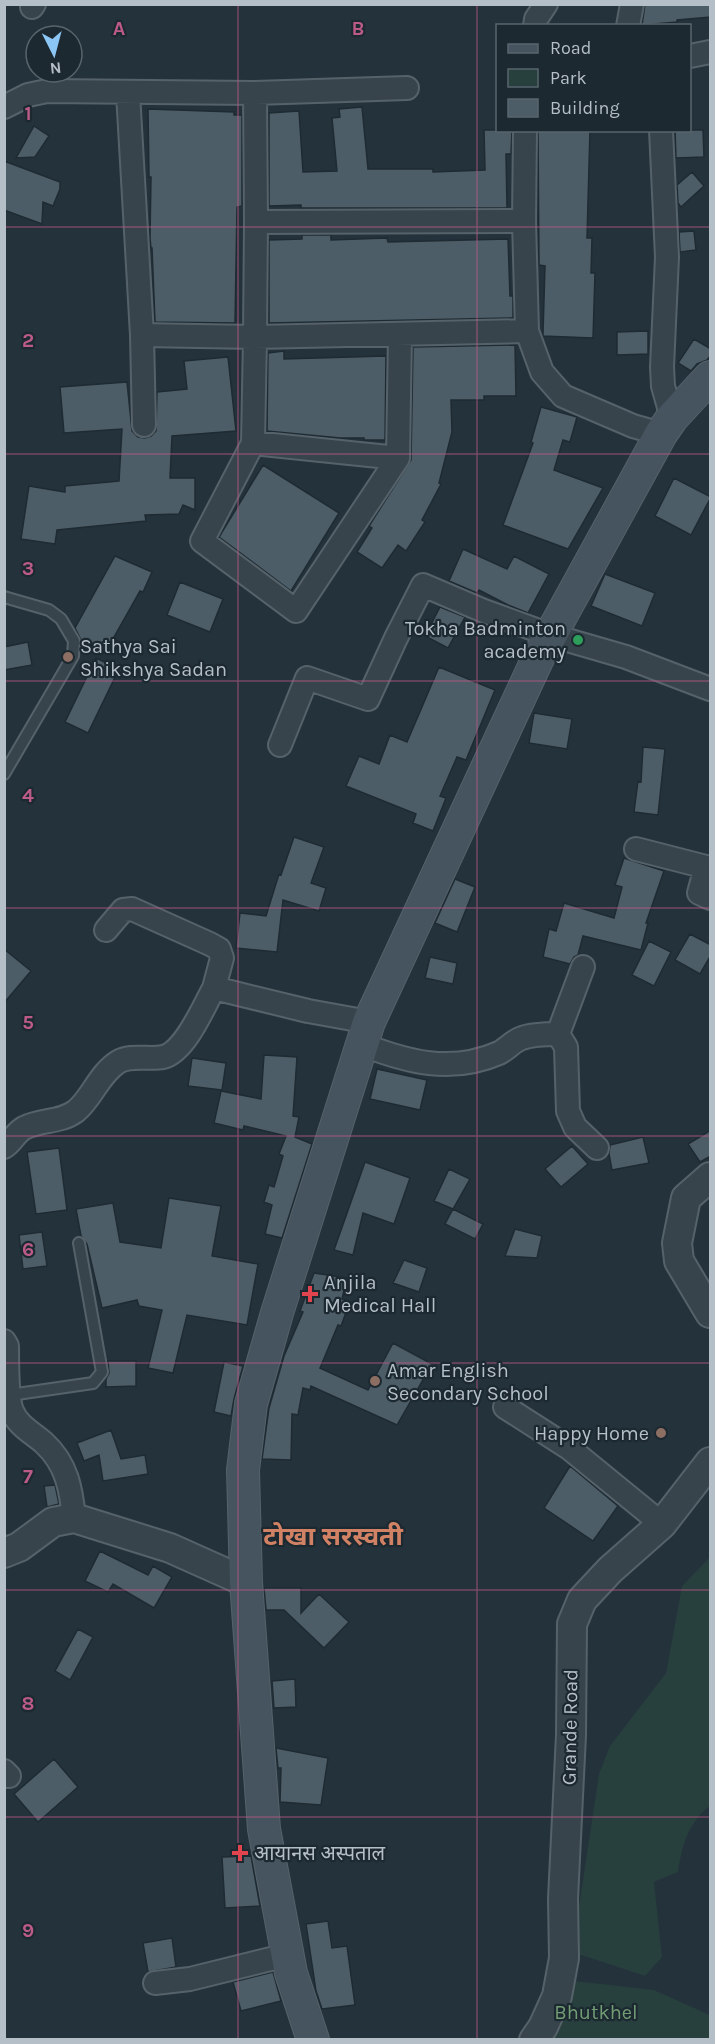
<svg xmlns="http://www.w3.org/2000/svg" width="715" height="2044" viewBox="0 0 715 2044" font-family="Karla,'Noto Sans Devanagari',sans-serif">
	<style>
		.green { fill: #273f3d }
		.building { fill: #4d5d67; stroke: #1f2b33; stroke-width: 1.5 }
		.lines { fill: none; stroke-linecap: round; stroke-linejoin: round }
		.service-casing { stroke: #56626a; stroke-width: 14 }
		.minor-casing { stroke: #56626a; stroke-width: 26 }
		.tertiary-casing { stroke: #56626a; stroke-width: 32 }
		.secondary-casing { stroke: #56626a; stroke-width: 34 }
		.service { stroke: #38444c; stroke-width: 10 }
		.minor { stroke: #38444c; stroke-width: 22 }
		.tertiary { stroke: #38444c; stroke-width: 28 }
		.secondary { stroke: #46545f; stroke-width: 32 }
		.grid { fill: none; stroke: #bc5b87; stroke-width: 1.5; stroke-opacity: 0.55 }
		.leisure-dot { fill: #2e9e5b; stroke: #1d2931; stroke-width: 2 }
		.education-dot { fill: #8d6e63; stroke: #1d2931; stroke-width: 2 }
		.health-dot { fill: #e0444e; stroke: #1d2931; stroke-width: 2 }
		.labels { text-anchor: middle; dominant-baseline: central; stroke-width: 4.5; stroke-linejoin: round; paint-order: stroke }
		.poi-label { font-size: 20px; fill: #b4bfc8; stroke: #1d2931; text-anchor: start }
		.street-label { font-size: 20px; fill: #b4bfc8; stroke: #1d2931 }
		.park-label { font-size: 20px; fill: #729d75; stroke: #1d2931 }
		.district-label { font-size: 26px; font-weight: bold; fill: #d28264; stroke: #1d2931 }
		.grid-label { font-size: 20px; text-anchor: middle; font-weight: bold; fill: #bc5b87; stroke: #1d2931; stroke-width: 4.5; stroke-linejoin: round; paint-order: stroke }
	</style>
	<rect width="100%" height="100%" fill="#24323c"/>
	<path class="green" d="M 710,1557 L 710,1810 L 708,1807 C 688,1825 682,1845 678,1872 L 654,1882 L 662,1957 L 645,1976 L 572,1952 L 599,1774 L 610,1746 L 666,1673 L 682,1586 Z
		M 575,1981 L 654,1990 L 710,2015 L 710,2039 L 550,2040 L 567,2013 Z"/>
	<path class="building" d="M 645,4 L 711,4 L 711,17 L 677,20 L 677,22 L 642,25 Z
		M 362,107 L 368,169 L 433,169 L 433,172 L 485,170 L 484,130 L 512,130 L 511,154 L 506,154 L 507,208 L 301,208 L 301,205 L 269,206 L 269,113 L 299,111 L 303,172 L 337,171 L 332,118 L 340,117 L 339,109 Z
		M 148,109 L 234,112 L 234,115 L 242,115 L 242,206 L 237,207 L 235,323 L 155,322 L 152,248 L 151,248 L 150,238 L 151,177 L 149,177 Z
		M 34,126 L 49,136 L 35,157 L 16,158 Z
		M 538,130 L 590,130 L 587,238 L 592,238 L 591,273 L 595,273 L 593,338 L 543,336 L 543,334 L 545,266 L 539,265 Z
		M 675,130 L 703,130 L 704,157 L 676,158 Z
		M 4,161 L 60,182 L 60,189 L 53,206 L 43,202 L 42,224 L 4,210 Z
		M 692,172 L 704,186 L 681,207 L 678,203 L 677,185 Z
		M 694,231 L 696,250 L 680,252 L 679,232 Z
		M 302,235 L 331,235 L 331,240 L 387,238 L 388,242 L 508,239 L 510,296 L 513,296 L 513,318 L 269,323 L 269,240 L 302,239 Z
		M 648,331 L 648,354 L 617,355 L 617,332 Z
		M 694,339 L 711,349 L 711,355 L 707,360 L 697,364 L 691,371 L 678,363 Z
		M 515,345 L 516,396 L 484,396 L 484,400 L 451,400 L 452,432 L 439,483 L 441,484 L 422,520 L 425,522 L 406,551 L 398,545 L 382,568 L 357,552 L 372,528 L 369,526 L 411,460 L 413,347 Z
		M 284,351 L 284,359 L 386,356 L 385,440 L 364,440 L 364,438 L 340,438 L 267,431 L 268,353 Z
		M 228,357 L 236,431 L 172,436 L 170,478 L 195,478 L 195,510 L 183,505 L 179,514 L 145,515 L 146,521 L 57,530 L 55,544 L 21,539 L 29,486 L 65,492 L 65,486 L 119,481 L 122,429 L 64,433 L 60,387 L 127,382 L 132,431 L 138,437 L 145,438 L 151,436 L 156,431 L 157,392 L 187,389 L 184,361 Z
		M 541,407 L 577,417 L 570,442 L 563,440 L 554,470 L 603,488 L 568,549 L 503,525 L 533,443 L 531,442 Z
		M 263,465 L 339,513 L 291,591 L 219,537 Z
		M 674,478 L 711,497 L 691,535 L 655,516 Z
		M 463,549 L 507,569 L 514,556 L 549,574 L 528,613 L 508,605 L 479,590 L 477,593 L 449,581 Z
		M 115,556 L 152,572 L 143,592 L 140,591 L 105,653 L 81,640 L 75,628 Z
		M 605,574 L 655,593 L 642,626 L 591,606 Z
		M 180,582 L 223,599 L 210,632 L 167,615 Z
		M 440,607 L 465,617 L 448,648 L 425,636 Z
		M 28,642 L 32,665 L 4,670 L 4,647 Z
		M 96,658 L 119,669 L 88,733 L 65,722 Z
		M 439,667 L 495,690 L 466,760 L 457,757 L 440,796 L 446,798 L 433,831 L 413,823 L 416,814 L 346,786 L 359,756 L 379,764 L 390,735 L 407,742 Z
		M 534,713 L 572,719 L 567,749 L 529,743 Z
		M 643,747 L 665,749 L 658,815 L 634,812 L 638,781 L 641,782 Z
		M 294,837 L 324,847 L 311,883 L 326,888 L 319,911 L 283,900 L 277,952 L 236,948 L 240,913 L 266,916 L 279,874 L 281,875 Z
		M 624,858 L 664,871 L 646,923 L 648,923 L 641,950 L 583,936 L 578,955 L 574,957 L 570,964 L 543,957 L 549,929 L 556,931 L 564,903 L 614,918 L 622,887 L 615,885 Z
		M 455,879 L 475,887 L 457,932 L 435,923 Z
		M 690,934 L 711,945 L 711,955 L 700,974 L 675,960 Z
		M 649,941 L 671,952 L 654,986 L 632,975 Z
		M 4,949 L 31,971 L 4,1003 Z
		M 430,957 L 457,963 L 453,984 L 425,978 Z
		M 264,1055 L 297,1057 L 293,1116 L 299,1117 L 295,1137 L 312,1144 L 282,1238 L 265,1234 L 272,1205 L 264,1202 L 269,1185 L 274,1187 L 283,1156 L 279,1154 L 286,1136 L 244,1126 L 243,1130 L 214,1123 L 221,1091 L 261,1099 Z
		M 192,1058 L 226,1063 L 222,1090 L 188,1086 Z
		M 377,1069 L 427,1080 L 420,1110 L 370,1099 Z
		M 711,1130 L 711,1156 L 700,1162 L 688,1144 Z
		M 643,1137 L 649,1163 L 612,1170 L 609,1154 L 610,1145 Z
		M 572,1146 L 588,1164 L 561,1187 L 545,1169 Z
		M 59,1148 L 67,1210 L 36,1214 L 27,1152 Z
		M 365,1162 L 410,1178 L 394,1224 L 363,1213 L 353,1255 L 334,1250 Z
		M 449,1169 L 470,1179 L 453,1209 L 434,1201 Z
		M 169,1198 L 221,1206 L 212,1256 L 258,1264 L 247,1325 L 187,1315 L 173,1373 L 148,1368 L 162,1310 L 139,1306 L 137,1300 L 102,1308 L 87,1244 L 81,1236 L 76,1209 L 113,1203 L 120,1242 L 161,1248 Z
		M 453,1209 L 483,1224 L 475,1239 L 445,1224 Z
		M 515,1229 L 542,1236 L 537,1258 L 505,1256 Z
		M 42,1232 L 47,1266 L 23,1269 L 19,1235 Z
		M 404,1260 L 427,1268 L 419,1292 L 393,1283 Z
		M 314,1273 L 347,1278 L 342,1299 L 350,1302 L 341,1326 L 338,1325 L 320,1368 L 368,1390 L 393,1343 L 432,1364 L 397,1425 L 311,1386 L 310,1390 L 303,1388 L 298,1415 L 292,1414 L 291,1460 L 262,1459 L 269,1408 L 284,1356 L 303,1312 L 300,1311 Z
		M 108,1361 L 136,1361 L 136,1386 L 106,1387 L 106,1379 L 109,1373 Z
		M 224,1362 L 243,1366 L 234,1399 L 231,1416 L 214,1412 Z
		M 111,1430 L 121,1459 L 145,1455 L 148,1474 L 103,1481 L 99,1455 L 84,1461 L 77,1443 Z
		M 570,1466 L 618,1506 L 593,1541 L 544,1508 Z
		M 55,1485 L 59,1504 L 47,1507 L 44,1486 Z
		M 100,1551 L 148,1575 L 153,1566 L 172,1577 L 154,1608 L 113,1584 L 108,1592 L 85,1581 Z
		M 264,1588 L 301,1588 L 301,1613 L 319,1594 L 349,1622 L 324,1648 L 284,1610 L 266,1610 Z
		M 78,1629 L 93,1637 L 70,1680 L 55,1671 Z
		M 295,1679 L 296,1707 L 274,1708 L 272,1681 Z
		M 276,1748 L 328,1758 L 321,1805 L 280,1802 L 281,1768 L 278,1768 Z
		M 54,1759 L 78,1787 L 38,1822 L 14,1794 Z
		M 251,1856 L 260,1906 L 225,1908 L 222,1857 Z
		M 328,1921 L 332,1948 L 347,1946 L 355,2005 L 322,2009 L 316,1991 L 306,1924 Z
		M 172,1938 L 176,1967 L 148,1972 L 143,1943 Z
		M 273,1972 L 281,2001 L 241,2011 L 233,1982 Z"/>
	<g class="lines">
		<defs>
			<path id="service" d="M 4,597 L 49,610 L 61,619 L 74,641 L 73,656 L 4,774
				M 10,1395 L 93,1383 L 102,1372 L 79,1243"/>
			<path id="minor" d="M 32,7 L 34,4
				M 535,26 L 536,19 L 546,4
				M 628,26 L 632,4
				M 690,56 L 710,52
				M 128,93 L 142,335 L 144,425
				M 255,93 L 256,222
				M 4,107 L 28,95 L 47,91 L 255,93 L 407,88
				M 525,130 L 524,221 L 527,331 L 542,372 L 563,396 L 633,426 L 661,434
				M 661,130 L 667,257 L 662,367 L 663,386 L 672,418
				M 524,221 L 256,222 L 255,337 L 527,331
				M 142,335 L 255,337 L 253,443 L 202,541 L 296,611 L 398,458 L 253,443
				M 398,458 L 400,334
				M 280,745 L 307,678 L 368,699 L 396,638 L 423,585 L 484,611 L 550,635 L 626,657 L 710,689
				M 636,849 L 706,867 L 699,893 L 710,898
				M 106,930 L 123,910 L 132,909 L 210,944 L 219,949 L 222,958 L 214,988
				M 558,1034 L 583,967
				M 361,1044 C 407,1062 451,1074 499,1053 C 507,1049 513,1041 522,1038 C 533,1034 547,1034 558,1034 L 566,1047 L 568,1111 L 575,1127 L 597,1148
				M 4,1147 C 12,1142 16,1132 24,1128 C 41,1119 60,1123 76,1111 C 92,1098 99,1074 118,1062 C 131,1054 149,1060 163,1057 C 185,1052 204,1006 214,988 L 308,1011 L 369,1022
				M 4,1341 L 7,1346 C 7,1360 7,1399 12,1411 C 18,1426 33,1433 44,1443 C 67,1464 71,1489 74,1518
				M 505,1407 L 569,1448 L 662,1524
				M 4,1771 L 9,1776
				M 155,1983 L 190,1979 L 287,1955"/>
			<path id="tertiary" d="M 710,1177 L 686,1198 L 677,1243 L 679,1261 L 710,1313
				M 4,1553 L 19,1547 L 53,1522 L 74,1518 L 170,1548 L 246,1582
				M 534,2040 L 543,2027 L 557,1996 L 564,1958 L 563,1899 L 571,1735 L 572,1624 L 582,1600 L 610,1570 L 662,1524 L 710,1462"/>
			<path id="secondary" d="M 313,2040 L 291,1973 L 264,1829 L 246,1582 L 243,1470 L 251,1404 L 277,1313 L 369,1022 L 538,658 L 661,434 L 672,418 L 710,377"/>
		</defs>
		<use href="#service" class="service-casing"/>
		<use href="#minor" class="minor-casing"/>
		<use href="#tertiary" class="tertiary-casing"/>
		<use href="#secondary" class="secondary-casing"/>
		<use href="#service" class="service"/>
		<use href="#minor" class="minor"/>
		<use href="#tertiary" class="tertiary"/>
		<use href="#secondary" class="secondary"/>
	</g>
	<path class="grid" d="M 238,4 L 238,2040M 477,4 L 477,2040M 4,227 L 710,227M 4,454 L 710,454M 4,681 L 710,681M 4,908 L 710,908M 4,1136 L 710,1136M 4,1363 L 710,1363M 4,1590 L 710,1590M 4,1817 L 710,1817"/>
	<circle class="leisure-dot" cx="578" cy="640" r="6"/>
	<g class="education-dot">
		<circle cx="68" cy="657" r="6"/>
		<circle cx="375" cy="1381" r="6"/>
		<circle cx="661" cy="1433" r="6"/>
	</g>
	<g class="health-dot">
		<path d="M307 1285h6v6h6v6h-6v6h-6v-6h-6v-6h6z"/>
		<path d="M237 1844h6v6h6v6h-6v6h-6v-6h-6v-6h6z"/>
	</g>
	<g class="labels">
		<g class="poi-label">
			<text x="566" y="628" text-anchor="end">Tokha Badminton<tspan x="566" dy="23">academy</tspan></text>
			<text x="80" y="646">Sathya Sai<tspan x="80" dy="23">Shikshya Sadan</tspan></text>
			<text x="324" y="1282">Anjila<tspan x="324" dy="23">Medical Hall</tspan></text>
			<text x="387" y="1370">Amar English<tspan x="387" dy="23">Secondary School</tspan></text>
			<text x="649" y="1433" text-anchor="end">Happy Home</text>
			<text x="254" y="1853">आयानस अस्पताल</text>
		</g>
		<g class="street-label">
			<text transform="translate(570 1727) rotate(-89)">Grande Road</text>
		</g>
		<g class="park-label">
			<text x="596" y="2012">Bhutkhel</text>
		</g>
		<g class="district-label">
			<text x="333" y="1536">टोखा सरस्वती</text>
		</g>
	</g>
	<g class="grid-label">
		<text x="119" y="35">A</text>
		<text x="358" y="35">B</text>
		<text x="28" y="120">1</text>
		<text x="28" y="347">2</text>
		<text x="28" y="575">3</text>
		<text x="28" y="802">4</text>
		<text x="28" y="1029">5</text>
		<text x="28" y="1256">6</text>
		<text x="28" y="1483">7</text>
		<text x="28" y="1710">8</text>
		<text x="28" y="1937">9</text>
	</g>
	<rect width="715" height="2044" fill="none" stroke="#b4bfc8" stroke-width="12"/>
	<rect x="496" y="24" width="195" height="108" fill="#1d2931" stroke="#59656d" stroke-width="1.5"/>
	<rect x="508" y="44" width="30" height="9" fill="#46545f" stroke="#59656d" stroke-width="1.5"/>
	<text x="550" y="54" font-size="18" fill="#b4bfc8">Road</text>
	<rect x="508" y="69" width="30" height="18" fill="#273f3d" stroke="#59656d" stroke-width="1.5"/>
	<text x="550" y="84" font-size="18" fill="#b4bfc8">Park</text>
	<rect x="508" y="99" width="30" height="18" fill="#4d5d67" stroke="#59656d" stroke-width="1.5"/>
	<text x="550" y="114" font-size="18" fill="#b4bfc8">Building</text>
	<g transform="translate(54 54) rotate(174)"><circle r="28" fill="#1d2931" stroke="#59656d" stroke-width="1.5"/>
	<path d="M0-4.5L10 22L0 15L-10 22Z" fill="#8bc6f5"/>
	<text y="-9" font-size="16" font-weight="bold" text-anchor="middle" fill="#b4bfc8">N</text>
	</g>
</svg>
